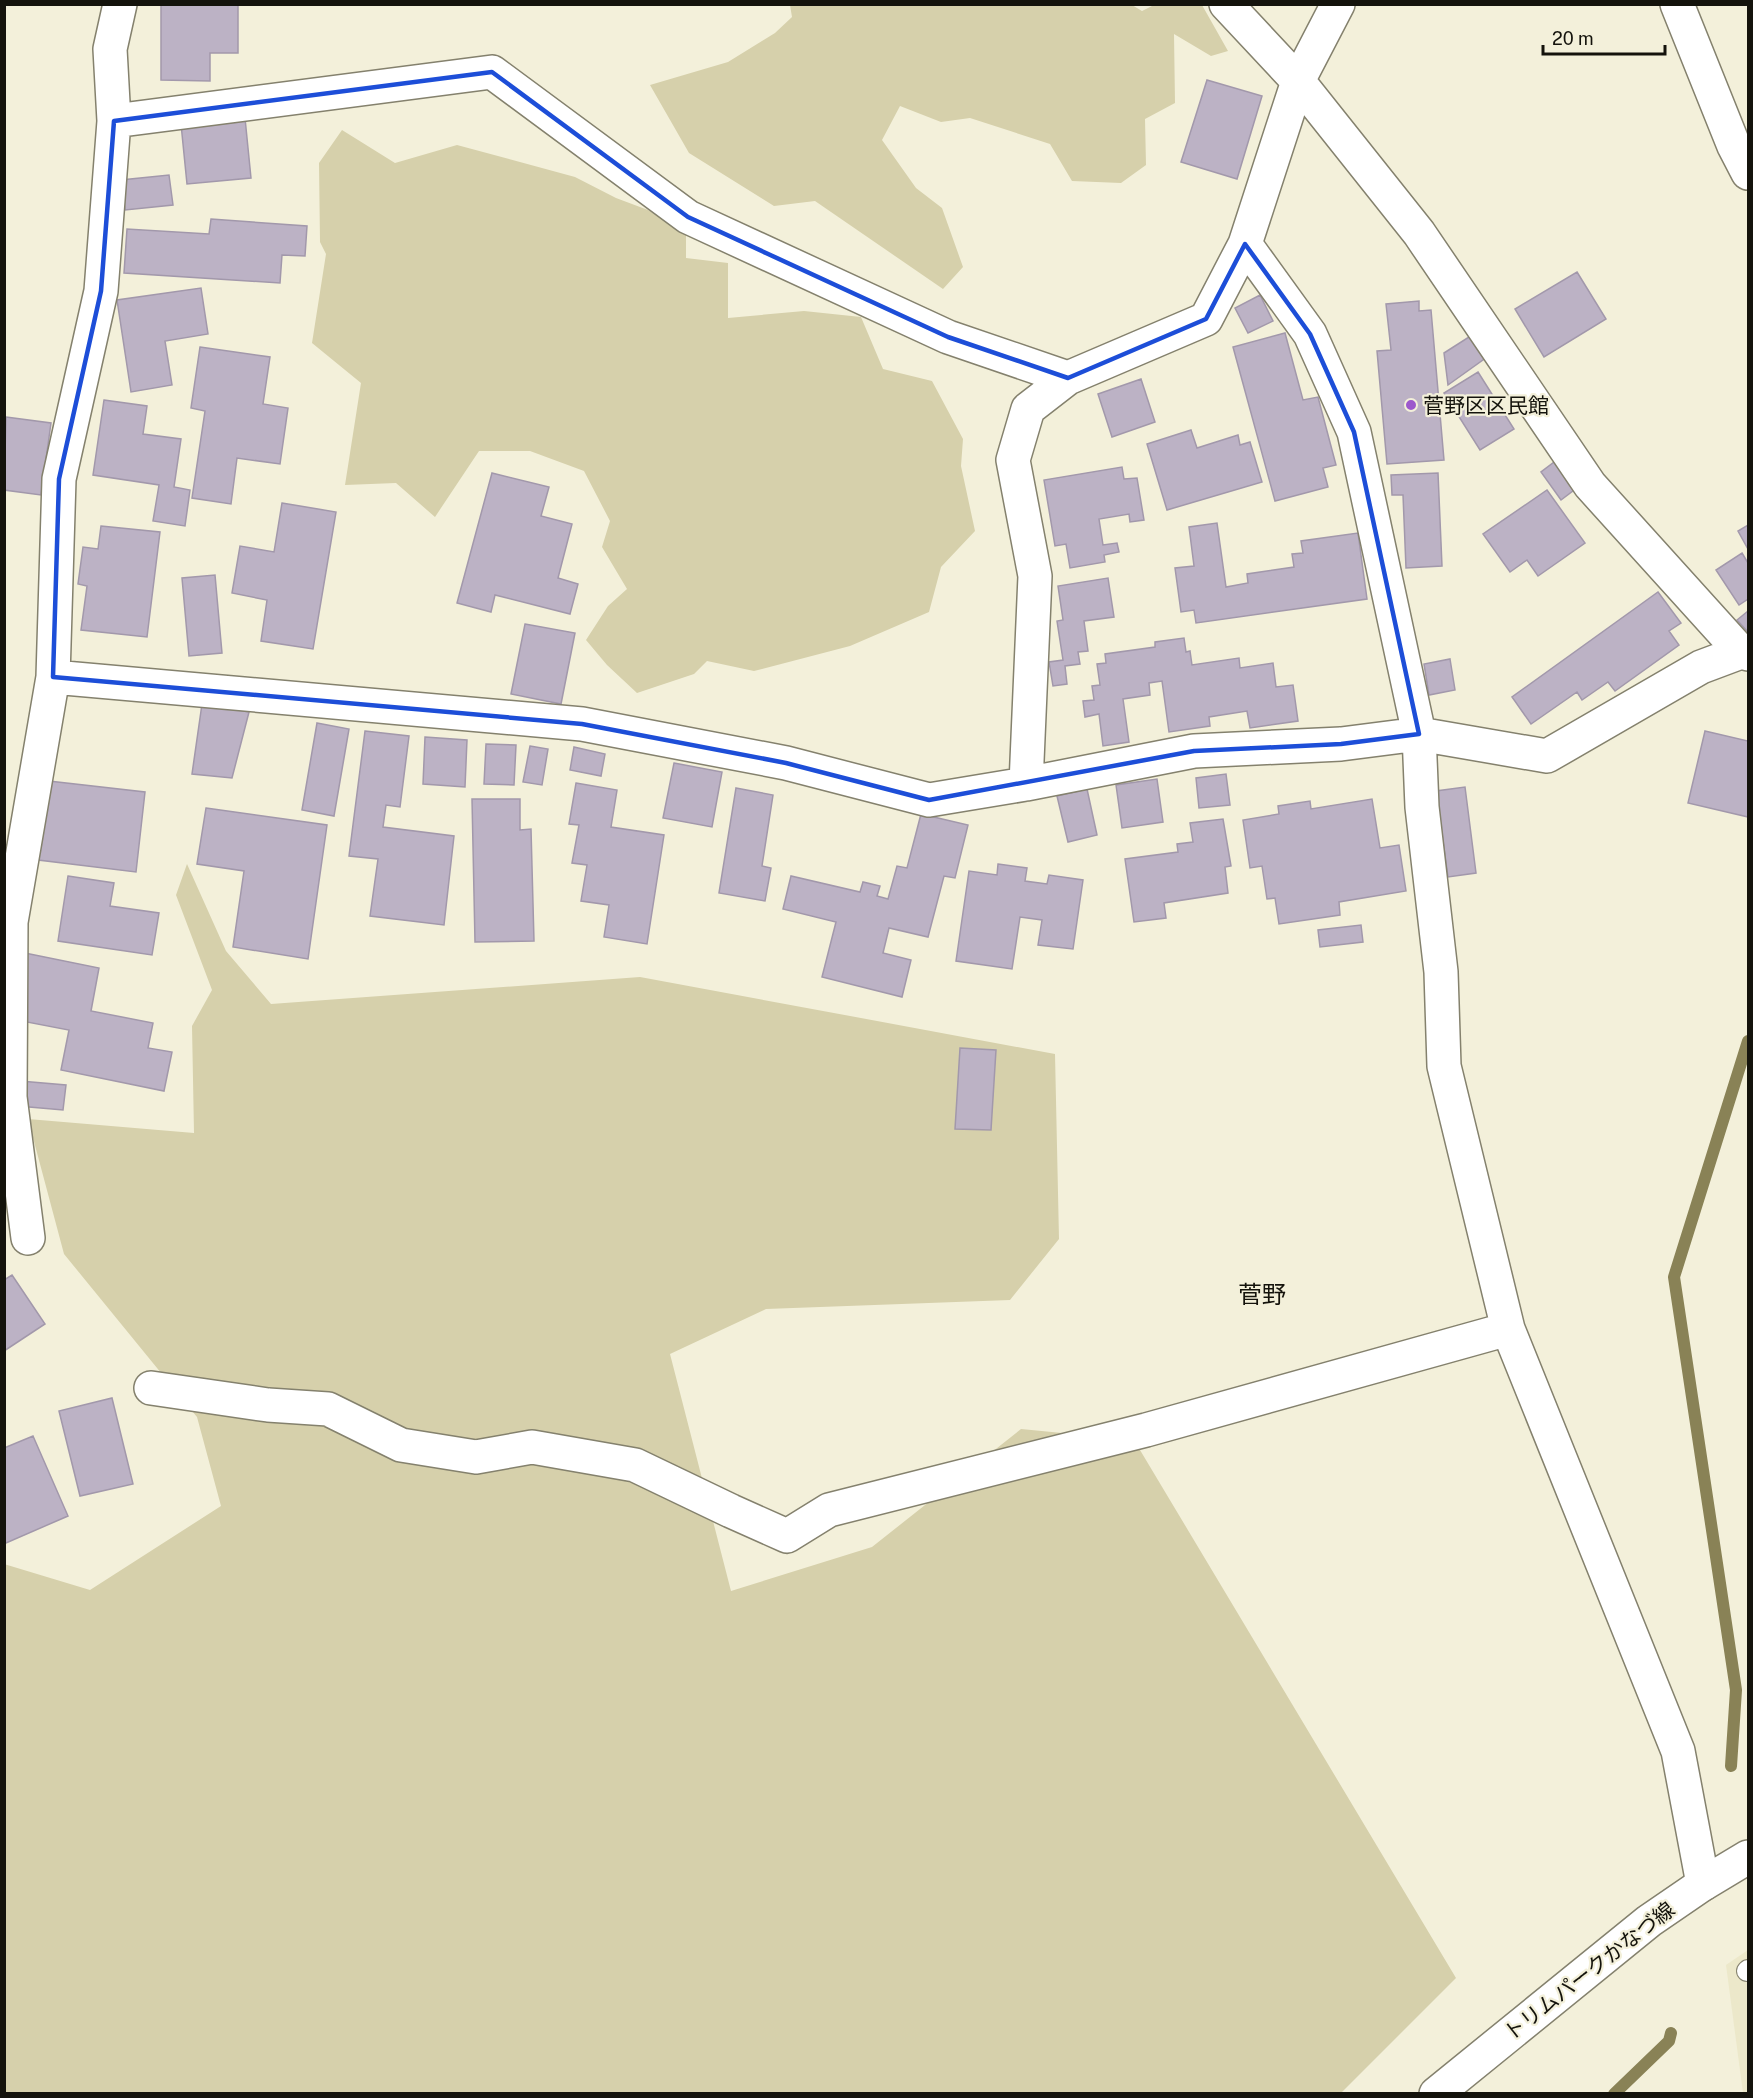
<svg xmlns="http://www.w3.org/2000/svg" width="1753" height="2098" viewBox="0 0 1753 2098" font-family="'Public Sans','Noto Sans JP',sans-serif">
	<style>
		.built { fill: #ece8ca }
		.green { fill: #d6d0ab }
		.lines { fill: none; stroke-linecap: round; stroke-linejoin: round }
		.stream { stroke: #898256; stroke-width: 12 }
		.building { fill: #bcb2c5; stroke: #a298ab; stroke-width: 1.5 }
		.lane-casing { stroke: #84816d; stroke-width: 22 }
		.street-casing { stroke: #84816d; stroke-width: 36 }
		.secondary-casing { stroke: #84816d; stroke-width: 36 }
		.lane { stroke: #fff; stroke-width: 20 }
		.street { stroke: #fff; stroke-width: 33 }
		.secondary { stroke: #fff; stroke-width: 33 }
		.marked { fill: none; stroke: #1d4ed8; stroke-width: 4.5; stroke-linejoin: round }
		.poi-dot { fill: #9c58cc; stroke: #f3f0da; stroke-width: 2 }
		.labels { text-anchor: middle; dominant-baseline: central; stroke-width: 4.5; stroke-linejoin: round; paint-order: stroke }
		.poi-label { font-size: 21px; fill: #14130c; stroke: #f3f0da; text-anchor: start }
		.street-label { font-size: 21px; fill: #14130c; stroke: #f3f0da }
		.quarter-label { font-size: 24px; fill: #14130c; stroke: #f3f0da }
	</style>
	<rect width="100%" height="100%" fill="#f3f0da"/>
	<path class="built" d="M 1748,1950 L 1748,2093 L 1743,2093 L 1726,1965 Z"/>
	<path class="green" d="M 1132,5 L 1142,11 L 1154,5 L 1202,5 L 1228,51 L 1211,56 L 1174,34 L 1175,103 L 1145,119 L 1146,165 L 1121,183 L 1072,181 L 1050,144 L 970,118 L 941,122 L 900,106 L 882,140 L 916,188 L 942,208 L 963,267 L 943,289 L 815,201 L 774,206 L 689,153 L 650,85 L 728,62 L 775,33 L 792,17 L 790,5 Z
		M 342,130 L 395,163 L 457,145 L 575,177 L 616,198 L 648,210 L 686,234 L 686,258 L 728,263 L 728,318 L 804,311 L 861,317 L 883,369 L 932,381 L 963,439 L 961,466 L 975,531 L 941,567 L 929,612 L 850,646 L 754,671 L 707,661 L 694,674 L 637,693 L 607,665 L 586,640 L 608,606 L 627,589 L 602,547 L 610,521 L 584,471 L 530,451 L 479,451 L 435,517 L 396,483 L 345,485 L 361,383 L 312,343 L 326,254 L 320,242 L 319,163 Z
		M 187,864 L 226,951 L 271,1004 L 640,977 L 1055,1054 L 1059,1239 L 1010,1300 L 766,1309 L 670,1354 L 731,1591 L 872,1547 L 1021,1429 L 1134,1440 L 1456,1978 L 1341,2093 L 5,2093 L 4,1564 L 90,1590 L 221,1506 L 197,1417 L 64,1254 L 28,1119 L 194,1133 L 192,1026 L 212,990 L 176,895 Z"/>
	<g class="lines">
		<path class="stream" d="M 1731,1766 L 1736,1690 L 1674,1277 L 1748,1041
			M 1614,2094 L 1669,2041 L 1671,2033"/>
	</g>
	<path class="building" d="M 161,4 L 238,4 L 238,53 L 210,53 L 210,81 L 161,80 Z
		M 1207,80 L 1262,96 L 1237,179 L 1181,162 Z
		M 245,118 L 251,178 L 187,184 L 181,124 Z
		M 169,175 L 173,205 L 125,210 L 121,180 Z
		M 211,219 L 307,226 L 305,256 L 282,255 L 280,283 L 124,273 L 127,229 L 209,234 Z
		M 1577,272 L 1606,319 L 1544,357 L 1515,309 Z
		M 201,288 L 208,334 L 165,341 L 172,385 L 131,392 L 117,300 Z
		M 1260,295 L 1273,321 L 1248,333 L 1235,308 Z
		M 1419,301 L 1419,311 L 1431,310 L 1444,460 L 1387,464 L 1377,351 L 1391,350 L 1386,304 Z
		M 1285,333 L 1303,400 L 1318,397 L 1336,465 L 1323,468 L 1328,487 L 1275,501 L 1233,347 Z
		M 1472,335 L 1487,357 L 1448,385 L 1444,353 Z
		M 200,347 L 270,357 L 263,404 L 288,408 L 280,464 L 237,458 L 231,504 L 192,498 L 205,411 L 191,408 Z
		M 1478,372 L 1514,429 L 1480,450 L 1444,393 Z
		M 1141,379 L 1155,422 L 1112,437 L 1098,394 Z
		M 104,400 L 147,406 L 143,434 L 181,439 L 174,487 L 190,490 L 185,526 L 153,521 L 159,485 L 93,475 Z
		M 6,417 L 51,423 L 41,495 L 4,490 Z
		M 1191,430 L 1197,448 L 1238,435 L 1240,445 L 1250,442 L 1262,482 L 1167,510 L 1147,444 Z
		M 1562,456 L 1582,484 L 1561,500 L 1541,472 Z
		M 1122,467 L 1124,479 L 1137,478 L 1144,520 L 1130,522 L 1129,514 L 1099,519 L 1103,545 L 1117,543 L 1119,552 L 1104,555 L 1105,562 L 1070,568 L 1066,544 L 1055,546 L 1044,480 Z
		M 492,473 L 549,487 L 541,516 L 572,524 L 558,578 L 578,584 L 570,614 L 495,595 L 491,612 L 457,603 Z
		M 1438,473 L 1442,566 L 1406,568 L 1403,495 L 1392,495 L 1391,475 Z
		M 1547,490 L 1585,543 L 1538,576 L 1527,560 L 1510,572 L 1483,534 Z
		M 282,503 L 336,512 L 313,649 L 261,641 L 267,600 L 232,593 L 240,546 L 274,552 Z
		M 1217,523 L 1226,587 L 1248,583 L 1247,574 L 1294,567 L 1292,554 L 1303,553 L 1301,541 L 1358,533 L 1367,599 L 1196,623 L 1194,610 L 1181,612 L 1175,568 L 1194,566 L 1189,527 Z
		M 1748,525 L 1748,549 L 1738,531 Z
		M 101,526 L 160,532 L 147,637 L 81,630 L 87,586 L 78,584 L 83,547 L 98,549 Z
		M 1742,553 L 1748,563 L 1748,599 L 1739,605 L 1716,570 Z
		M 215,575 L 222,653 L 189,656 L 182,578 Z
		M 1108,578 L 1114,617 L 1084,621 L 1088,651 L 1078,652 L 1080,664 L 1065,666 L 1067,684 L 1053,686 L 1049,662 L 1063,660 L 1057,621 L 1063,620 L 1058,586 Z
		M 1658,592 L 1681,623 L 1669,631 L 1679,645 L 1615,691 L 1608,682 L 1582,700 L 1577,692 L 1531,724 L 1512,697 Z
		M 1748,611 L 1748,632 L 1737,620 Z
		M 525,624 L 575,633 L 561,704 L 511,694 Z
		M 1184,638 L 1186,652 L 1190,651 L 1192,665 L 1239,658 L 1240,668 L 1273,663 L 1276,687 L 1293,685 L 1298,721 L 1250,728 L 1247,711 L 1209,717 L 1210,726 L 1169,732 L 1162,681 L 1149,683 L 1150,695 L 1123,699 L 1129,742 L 1103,746 L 1099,714 L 1085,717 L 1083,701 L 1094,700 L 1092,686 L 1100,685 L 1097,664 L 1106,663 L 1105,654 L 1155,647 L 1155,642 Z
		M 1450,659 L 1455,690 L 1429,695 L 1424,664 Z
		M 202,704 L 249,712 L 232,778 L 192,774 Z
		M 317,723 L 349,729 L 334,816 L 302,810 Z
		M 365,731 L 409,736 L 400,807 L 386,805 L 383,827 L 454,836 L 444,925 L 370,916 L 378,859 L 349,856 Z
		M 1705,731 L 1748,741 L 1748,817 L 1688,803 Z
		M 425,737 L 467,740 L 465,787 L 423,784 Z
		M 486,744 L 516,745 L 514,785 L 484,784 Z
		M 530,746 L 548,749 L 542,785 L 523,782 Z
		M 574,747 L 605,754 L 601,776 L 570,770 Z
		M 674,763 L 722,772 L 712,827 L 663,818 Z
		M 1226,774 L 1230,805 L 1199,808 L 1196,778 Z
		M 1157,779 L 1163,822 L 1122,828 L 1116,785 Z
		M 40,780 L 145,792 L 136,872 L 30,859 Z
		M 576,783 L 617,790 L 611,827 L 664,835 L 647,944 L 604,937 L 609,905 L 581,901 L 587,865 L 572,863 L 579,825 L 569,824 Z
		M 1465,787 L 1476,873 L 1448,877 L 1436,791 Z
		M 736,788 L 773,795 L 762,866 L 771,868 L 765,901 L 719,893 Z
		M 1087,789 L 1097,835 L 1068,842 L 1057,796 Z
		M 472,799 L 520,799 L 520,830 L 531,829 L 534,941 L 475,942 Z
		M 1372,799 L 1380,848 L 1399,845 L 1406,891 L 1339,902 L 1340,915 L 1279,924 L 1275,898 L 1267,899 L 1262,866 L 1250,868 L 1243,820 L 1279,814 L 1278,806 L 1310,801 L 1311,809 Z
		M 206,808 L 327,825 L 308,959 L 233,947 L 244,871 L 197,864 Z
		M 921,814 L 968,825 L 955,878 L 944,876 L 928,937 L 889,928 L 883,953 L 911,960 L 902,997 L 822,977 L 836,922 L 783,909 L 791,876 L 860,892 L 863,882 L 880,886 L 877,896 L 888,899 L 897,866 L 907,868 Z
		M 1223,819 L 1231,866 L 1225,867 L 1228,893 L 1164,903 L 1166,918 L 1134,922 L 1125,859 L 1178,852 L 1177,844 L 1193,842 L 1190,823 Z
		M 998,864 L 1027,868 L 1025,881 L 1047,884 L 1049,875 L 1083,880 L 1073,949 L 1038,945 L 1042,920 L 1020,917 L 1012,969 L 956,961 L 969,871 L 997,875 Z
		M 68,876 L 114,883 L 110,906 L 159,913 L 152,955 L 58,941 Z
		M 1361,925 L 1363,942 L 1320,947 L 1318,930 Z
		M 20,952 L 99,968 L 91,1011 L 153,1023 L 148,1048 L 172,1052 L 164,1091 L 61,1070 L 69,1030 L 6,1018 Z
		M 960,1048 L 996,1050 L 991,1130 L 955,1129 Z
		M 20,1081 L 66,1085 L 63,1110 L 18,1106 Z
		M 12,1275 L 45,1324 L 4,1351 L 4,1280 Z
		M 112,1398 L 133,1484 L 80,1496 L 59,1411 Z
		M 33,1436 L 68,1516 L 6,1543 L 4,1539 L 4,1448 Z"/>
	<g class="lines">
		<defs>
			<path id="lane" d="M 1747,1971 L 1748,1970"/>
			<path id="street" d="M 1226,4 L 1298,81 L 1419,233 L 1590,485 L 1741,652 L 1748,654
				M 114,121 L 492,72 L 688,217 L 948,337 L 1068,378
				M 1245,244 L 1310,334 L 1354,432 L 1419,734 L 1422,807 L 1441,972 L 1444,1066 L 1508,1329 L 1678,1751 L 1703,1884
				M 53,677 L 582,724 L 786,763 L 929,800 L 1026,784 L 1194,751 L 1341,744 L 1419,734 L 1547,756 L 1701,667 L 1741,652
				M 1026,784 L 1035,576 L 1013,460 L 1028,409 L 1068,378 L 1206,319 L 1245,244 L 1298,81 L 1338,4
				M 28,1238 L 10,1097 L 11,922 L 53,677 L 59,479 L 101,291 L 114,121 L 110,49 L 120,4
				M 151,1388 L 268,1405 L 328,1409 L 401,1445 L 476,1457 L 532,1447 L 635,1465 L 731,1511 L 787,1536 L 829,1510 L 1146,1430 L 1508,1329"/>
			<path id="secondary" d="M 1677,4 L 1734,146 L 1748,173
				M 1436,2094 L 1649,1921 L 1703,1884 L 1748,1857"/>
		</defs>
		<use href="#lane" class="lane-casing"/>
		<use href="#street" class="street-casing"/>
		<use href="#secondary" class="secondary-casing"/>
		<use href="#lane" class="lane"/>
		<use href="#street" class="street"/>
		<use href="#secondary" class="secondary"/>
	</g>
	<path class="marked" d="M 492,72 L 688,217 L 948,337 L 1068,378 L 1206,319 L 1245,244 L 1310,334 L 1354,432 L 1419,734 L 1341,744 L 1194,751 L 929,800 L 786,763 L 582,724 L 53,677 L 59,479 L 101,291 L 114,121 Z"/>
	<circle class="poi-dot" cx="1411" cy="405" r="6"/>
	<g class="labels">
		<g class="poi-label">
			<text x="1423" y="405">菅野区区民館</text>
		</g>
		<g class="street-label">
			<text transform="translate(1589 1971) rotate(-38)">トリムパークかなづ線</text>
		</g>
		<g class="quarter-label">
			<text x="1262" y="1294">菅野</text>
		</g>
	</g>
	<rect width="1753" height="2098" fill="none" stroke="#14130c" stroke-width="12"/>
	<path d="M1543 45v9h122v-9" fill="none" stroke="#14130c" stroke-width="3"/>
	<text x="1552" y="45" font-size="18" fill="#14130c" stroke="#f3f0da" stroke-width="4.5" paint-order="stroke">20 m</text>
</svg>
